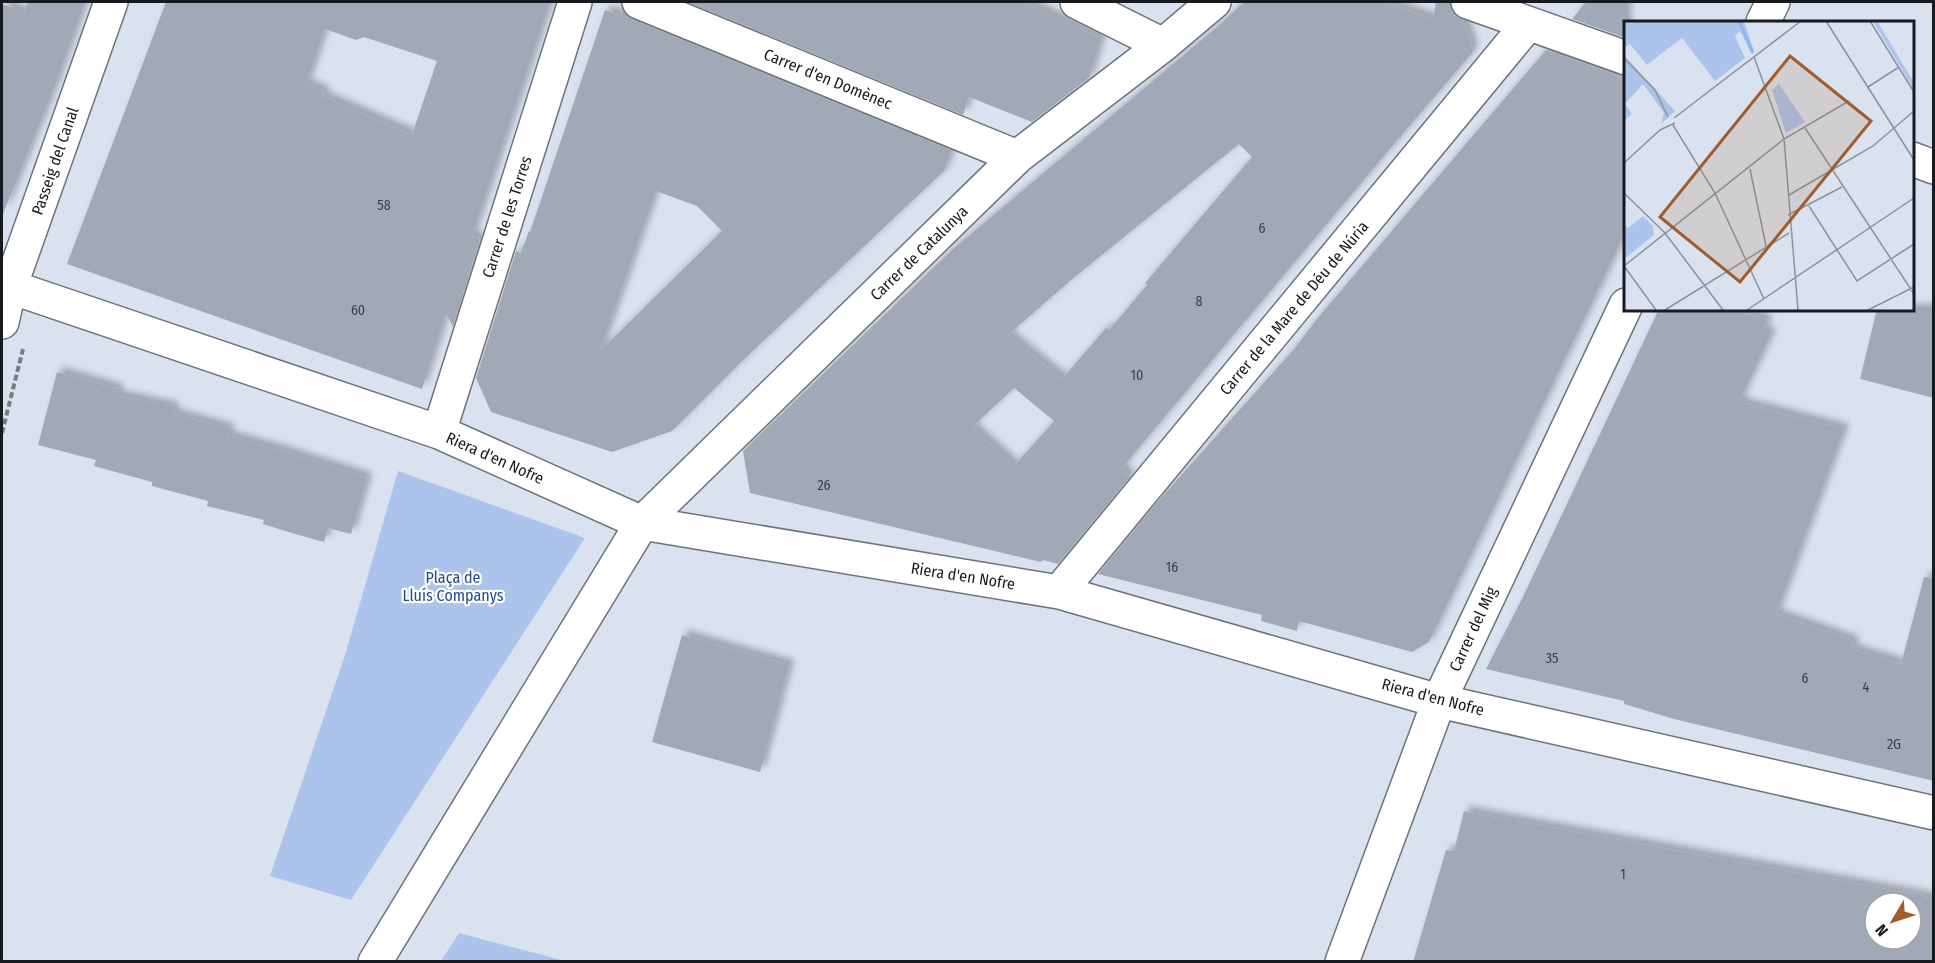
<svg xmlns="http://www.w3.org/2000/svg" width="1935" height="963" viewBox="0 0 1935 963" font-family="'Fira Sans Condensed',sans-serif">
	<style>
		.green { fill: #acc3ec }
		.building { fill: #a2a9b6; fill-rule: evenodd; filter: url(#shadow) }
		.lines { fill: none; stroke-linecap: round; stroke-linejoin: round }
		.minor-casing { stroke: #6c737f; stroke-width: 36 }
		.path { stroke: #777c85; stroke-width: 4; stroke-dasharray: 6 3; stroke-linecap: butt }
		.minor { stroke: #fff; stroke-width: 33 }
		.labels { text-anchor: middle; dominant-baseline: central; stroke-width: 4.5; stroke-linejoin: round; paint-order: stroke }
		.number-label { font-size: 14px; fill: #3a3e44 }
		.street-label { font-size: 16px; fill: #171a1e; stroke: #fff }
		.park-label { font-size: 16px; fill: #254993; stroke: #fff }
		.inset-river { fill: none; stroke: #91b3f1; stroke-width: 3 }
		.inset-road { fill: none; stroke: #8c929b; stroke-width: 1.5 }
		.view { fill: #a05c2d; fill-opacity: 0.15; stroke: #a05c2d; stroke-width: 3 }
		.inset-edge { fill: none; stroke: #171a1e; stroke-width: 3 }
	</style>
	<defs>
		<filter id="shadow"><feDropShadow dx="5.5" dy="-5.5" stdDeviation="3" flood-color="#0004"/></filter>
	</defs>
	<rect width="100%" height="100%" fill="#dae2ef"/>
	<path class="green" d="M 398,471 L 585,538 L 351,900 L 270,876 L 345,655 Z
		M 459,933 L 565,961 L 453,962 L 445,959 L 444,961 L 441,961 Z"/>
	<path class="building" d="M 28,2 L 85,2 L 54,88 L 3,214 L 2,4 L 24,12 Z
		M 166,2 L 550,2 L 472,236 L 480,239 L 453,327 L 446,313 L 422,389 L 67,264 ZM 325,29 L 356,40 L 364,37 L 437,61 L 412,135 L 322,96 L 324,91 L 306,84 Z
		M 687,2 L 1025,2 L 1101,39 L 1089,78 L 1032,122 L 969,97 L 963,115 Z
		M 1244,2 L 1385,2 L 1433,19 L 1436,2 L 1450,2 L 1453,14 L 1463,20 L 1472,46 L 1472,53 L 1394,144 L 1121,469 L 1130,477 L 1058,564 L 1043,560 L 1041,562 L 750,493 L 743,451 L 952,250 L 1217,27 ZM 1239,144 L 1252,157 L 1145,283 L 1147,285 L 1109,330 L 1106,328 L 1062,379 L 1008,335 L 1071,280 ZM 1014,388 L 1054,421 L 1014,466 L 972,427 Z
		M 1586,2 L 1626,2 L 1626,38 L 1572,19 Z
		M 605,10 L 634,20 L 951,150 L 944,171 L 738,365 L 672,431 L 612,452 L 491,412 L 476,378 L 516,251 L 521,253 L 529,231 L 530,232 ZM 656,191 L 697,206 L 722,231 L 600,351 Z
		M 1546,50 L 1619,76 L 1617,84 L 1626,88 L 1626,231 L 1429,642 L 1412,652 L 1299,621 L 1297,631 L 1261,621 L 1262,615 L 1098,574 L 1159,500 L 1295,348 L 1316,320 Z
		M 1659,309 L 1734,309 L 1767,320 L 1763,331 L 1771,334 L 1739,402 L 1844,429 L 1776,614 L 1853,641 L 1852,649 L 1901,664 L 1924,577 L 1934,578 L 1934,781 L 1674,719 L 1624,704 L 1624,701 L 1486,669 L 1523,597 Z
		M 1877,309 L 1934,309 L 1934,398 L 1860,379 Z
		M 57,372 L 118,389 L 116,395 L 174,407 L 172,413 L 229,429 L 228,436 L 286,452 L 367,478 L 351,534 L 328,528 L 324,542 L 295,534 L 263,524 L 264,520 L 207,506 L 208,501 L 152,486 L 152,482 L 94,466 L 96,460 L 38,445 Z
		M 682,635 L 789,665 L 760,772 L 652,742 Z
		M 1464,811 L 1934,898 L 1934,962 L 1413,962 L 1446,850 L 1454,851 ZM 1875,903 L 1911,903 L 1911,939 L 1875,939 Z"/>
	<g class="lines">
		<defs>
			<path id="minor" d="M 639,2 L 1017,157
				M 1077,2 L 1163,45
				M 1468,2 L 1626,58
				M 1763,22 L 1773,2
				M 1912,159 L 1934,167
				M 2,284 L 439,432 L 642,523 L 1059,592 L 1439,701 L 1934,813
				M 2,322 L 10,287 L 111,2
				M 439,432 L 575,2
				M 1059,592 L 1528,24
				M 375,962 L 642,523 L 1017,157 L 1163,45 L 1214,2
				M 1342,962 L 1439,701 L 1626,305"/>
		</defs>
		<use href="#minor" class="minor-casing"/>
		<path class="path" d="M 2,433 L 23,349"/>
		<use href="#minor" class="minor"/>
	</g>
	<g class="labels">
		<g class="number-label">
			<text x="384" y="205">58</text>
			<text x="1262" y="228">6</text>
			<text x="1199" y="301">8</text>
			<text x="358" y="310">60</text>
			<text x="1137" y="375">10</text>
			<text x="824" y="485">26</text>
			<text x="1172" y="567">16</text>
			<text x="1552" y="658">35</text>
			<text x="1805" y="678">6</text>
			<text x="1866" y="687">4</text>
			<text x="1894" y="744">2G</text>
			<text x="1623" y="874">1</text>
		</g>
		<g class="street-label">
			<text transform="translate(828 79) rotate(22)">Carrer d'en Domènec</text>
			<text transform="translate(55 161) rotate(-71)">Passeig del Canal</text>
			<text transform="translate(507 217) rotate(-72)">Carrer de les Torres</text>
			<text transform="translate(919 253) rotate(-44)">Carrer de Catalunya</text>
			<text transform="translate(1294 308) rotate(-50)">Carrer de la Mare de Déu de Núria</text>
			<text transform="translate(495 458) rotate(24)">Riera d'en Nofre</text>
			<text transform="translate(963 576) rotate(9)">Riera d'en Nofre</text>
			<text transform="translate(1473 629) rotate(-65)">Carrer del Mig</text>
			<text transform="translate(1433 697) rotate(15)">Riera d'en Nofre</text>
		</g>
		<g class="park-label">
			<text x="453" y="577">Plaça de<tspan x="453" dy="18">Lluís Companys</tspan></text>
		</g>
	</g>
	<g transform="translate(1624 21)">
		<rect width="290" height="290" fill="#dae2ef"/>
		<path d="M 0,0 L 120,0 L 130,30 L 127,32 L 116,10 L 111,15 L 121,37 L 91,60 L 58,17 L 23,44 L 6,23 L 0,27 ZM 249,0 L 253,0 L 289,60 L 289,67 ZM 0,34 L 51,90 L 37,103 L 40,92 L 19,63 L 1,83 L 8,93 L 0,100 ZM 155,63 L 181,101 L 162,112 L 148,69 ZM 19,195 L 29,205 L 30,214 L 0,238 L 0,203 L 4,207 Z" fill="#acc3ec"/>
		<path class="inset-river" d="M 115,0 L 129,32"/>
		<path class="inset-road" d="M 202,0 L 290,139M 246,0 L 290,71M 130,36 L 160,118 L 174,289M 0,37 L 31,69 L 44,96M 244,66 L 275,46M 50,97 L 177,0M 49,104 L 91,172 L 140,278M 181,107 L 290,273M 0,142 L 36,109 L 51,102M 126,148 L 142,225M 0,172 L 41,212 L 99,289M 165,174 L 249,125 L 290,90M 185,185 L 233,260 L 290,223M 164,194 L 218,166M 0,245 L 160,118 L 225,80M 0,245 L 32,289M 41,289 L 165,212M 123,289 L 290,177M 244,289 L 290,266"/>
		<path class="view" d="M 166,35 L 247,100 L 116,261 L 36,196 Z"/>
		<rect width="290" height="290" class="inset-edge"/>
	</g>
	<rect width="1935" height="963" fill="none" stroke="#171a1e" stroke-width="6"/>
	<g transform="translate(1893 921) rotate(231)"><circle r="28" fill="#ffffff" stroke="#a2a3a5" stroke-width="1.5"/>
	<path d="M0-4.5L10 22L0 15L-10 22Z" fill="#a05c2d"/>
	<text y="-9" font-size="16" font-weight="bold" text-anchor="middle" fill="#171a1e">N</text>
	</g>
</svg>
